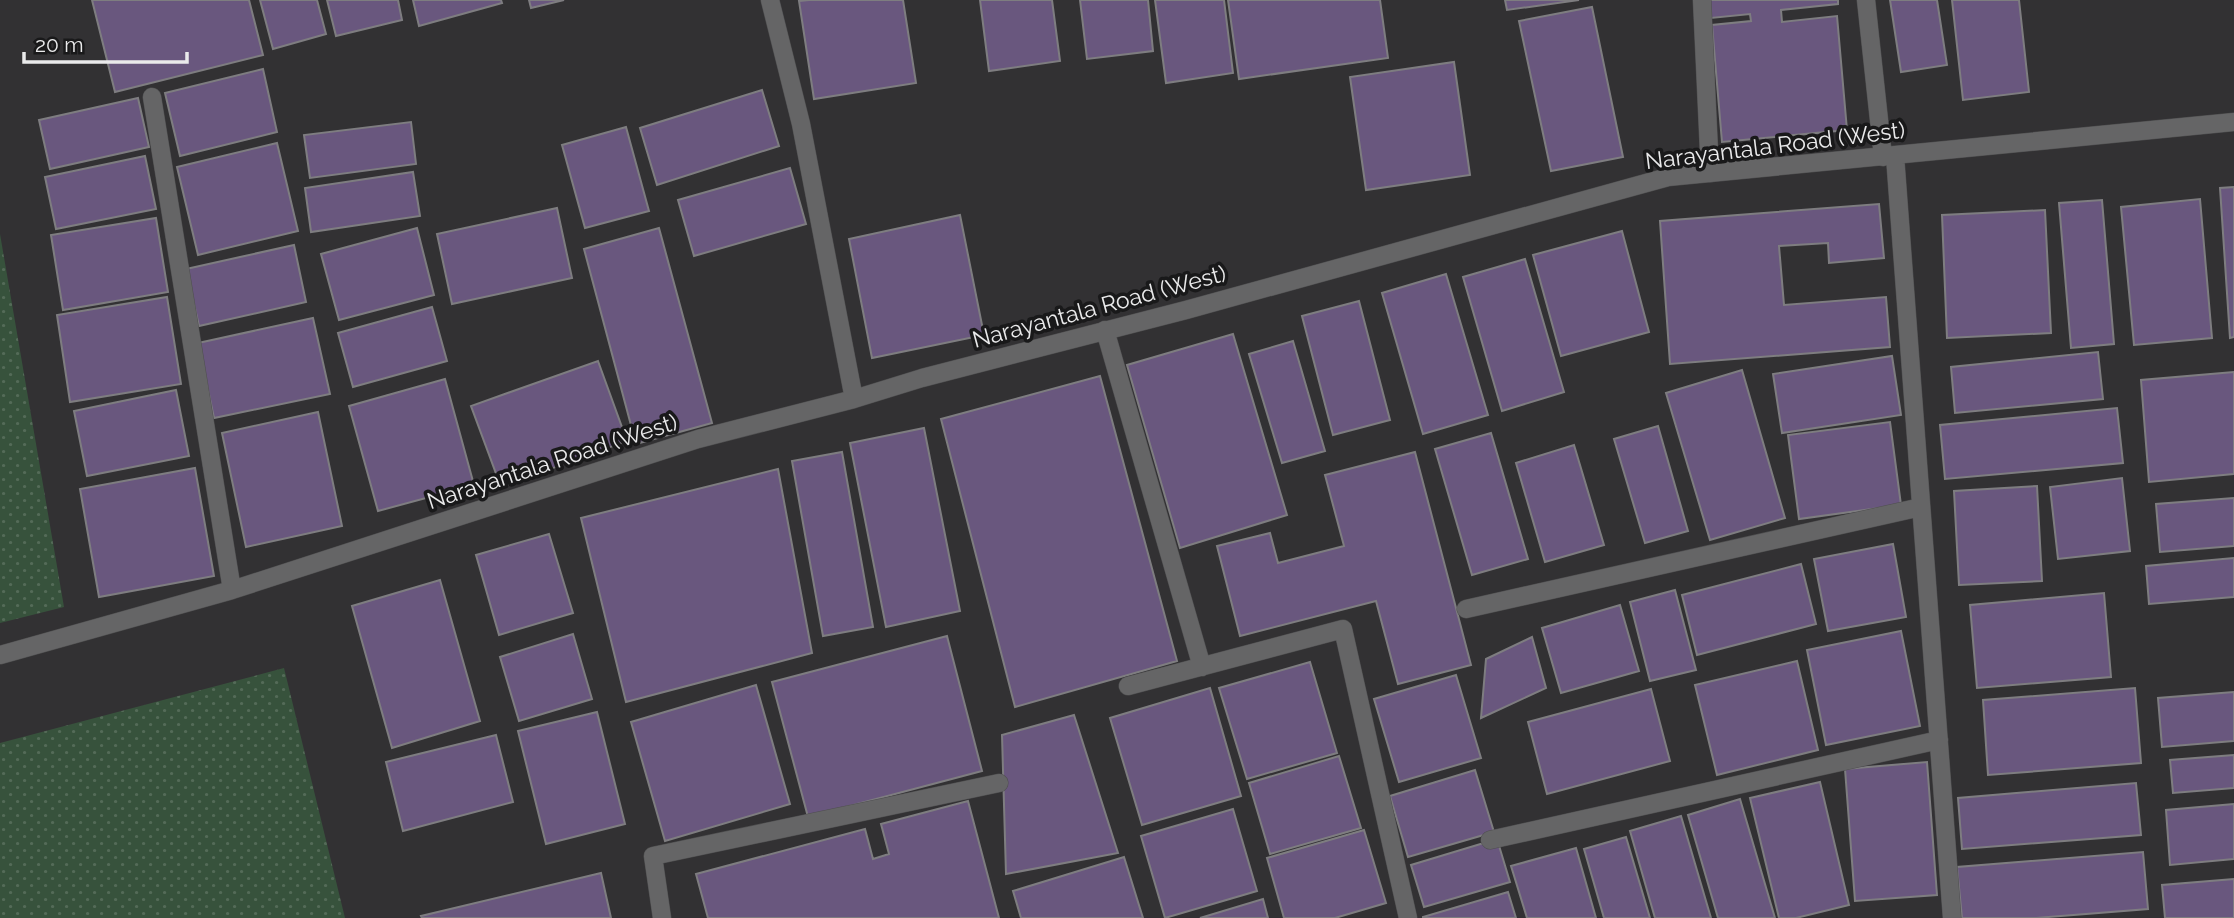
<svg xmlns="http://www.w3.org/2000/svg" width="2234" height="918" viewBox="0 0 2234 918" font-family="Raleway,sans-serif">
	<style>
		.park { fill: url(#park-dots) }
		.building { fill: #69577e; stroke: #7e7d80; stroke-width: 2 }
		.lines { fill: none; stroke-linecap: round; stroke-linejoin: round }
		.service-casing { stroke: #4f4f50; stroke-width: 19 }
		.minor-casing { stroke: #4f4f50; stroke-width: 19 }
		.service { stroke: #656566; stroke-width: 18 }
		.minor { stroke: #656566; stroke-width: 18 }
		.labels { text-anchor: middle; dominant-baseline: central; stroke-width: 7; stroke-linejoin: round; paint-order: stroke }
		.street-label { font-size: 23px; fill: #eaeaeb; stroke: #19191a }
	</style>
	<defs>
		<pattern id="park-dots" width="8" height="8" patternUnits="userSpaceOnUse" patternTransform="scale(1.75)"><rect width="8" height="8" fill="#37523c"/><path d="M2 2h.1M6 6h.1" fill="none" stroke="#546b58" stroke-width="1.8" stroke-linecap="round"/></pattern>
	</defs>
	<rect width="100%" height="100%" fill="#323133"/>
	<path class="park" d="M 0,234 L 64,607 L 0,623 Z
		M 284,668 L 345,918 L 0,918 L 0,743 Z"/>
	<path class="building" d="M 92,0 L 249,0 L 263,55 L 115,92 Z
		M 260,0 L 317,0 L 326,34 L 273,49 Z
		M 327,0 L 398,0 L 402,20 L 336,36 Z
		M 413,0 L 501,0 L 502,3 L 419,26 Z
		M 529,0 L 564,0 L 531,8 Z
		M 809,0 L 903,0 L 916,83 L 814,99 L 799,1 Z
		M 980,0 L 1052,0 L 1060,61 L 989,71 Z
		M 1080,0 L 1148,0 L 1153,51 L 1087,59 Z
		M 1155,0 L 1224,0 L 1233,73 L 1166,83 Z
		M 1228,0 L 1380,0 L 1388,58 L 1239,79 Z
		M 1505,0 L 1579,0 L 1507,10 Z
		M 1709,0 L 1838,0 L 1838,4 L 1781,10 L 1782,22 L 1837,16 L 1847,130 L 1722,142 L 1712,25 L 1751,21 L 1750,14 L 1711,18 Z
		M 1890,0 L 1937,0 L 1947,65 L 1901,72 Z
		M 1952,0 L 2019,0 L 2029,92 L 1963,100 Z
		M 1592,7 L 1623,157 L 1551,171 L 1519,21 Z
		M 1454,62 L 1470,175 L 1366,190 L 1350,77 Z
		M 263,69 L 277,132 L 180,156 L 165,93 Z
		M 762,90 L 779,146 L 657,185 L 640,128 Z
		M 138,98 L 149,147 L 50,169 L 39,120 Z
		M 411,122 L 416,164 L 310,178 L 304,135 Z
		M 626,127 L 649,211 L 585,228 L 562,145 Z
		M 277,143 L 298,231 L 198,255 L 177,167 Z
		M 145,156 L 156,209 L 56,229 L 45,177 Z
		M 790,168 L 806,224 L 694,256 L 678,200 Z
		M 413,172 L 420,216 L 311,232 L 305,188 Z
		M 2234,187 L 2234,337 L 2230,338 L 2220,188 Z
		M 2200,199 L 2212,338 L 2134,345 L 2121,207 Z
		M 2102,200 L 2114,344 L 2071,348 L 2059,203 Z
		M 1879,204 L 1884,258 L 1829,263 L 1828,243 L 1779,246 L 1784,305 L 1886,297 L 1890,347 L 1670,364 L 1660,221 Z
		M 557,208 L 572,278 L 452,304 L 437,234 Z
		M 2045,210 L 2051,333 L 1947,338 L 1942,215 Z
		M 960,215 L 984,335 L 872,358 L 849,239 Z
		M 156,218 L 168,292 L 63,310 L 51,235 Z
		M 417,228 L 434,295 L 339,320 L 321,254 Z
		M 659,228 L 712,423 L 636,444 L 584,249 Z
		M 1622,231 L 1649,332 L 1561,356 L 1533,255 Z
		M 294,245 L 306,302 L 199,326 L 186,269 Z
		M 1525,259 L 1564,392 L 1502,411 L 1463,277 Z
		M 1446,274 L 1488,415 L 1423,434 L 1382,293 Z
		M 167,297 L 181,384 L 70,402 L 57,315 Z
		M 1359,301 L 1390,420 L 1333,435 L 1302,316 Z
		M 432,307 L 447,361 L 353,387 L 338,333 Z
		M 313,318 L 330,394 L 214,418 L 198,343 Z
		M 1233,334 L 1287,515 L 1180,548 L 1127,365 Z
		M 1293,341 L 1325,451 L 1282,463 L 1249,354 Z
		M 2098,352 L 2103,399 L 1955,413 L 1951,367 Z
		M 1892,356 L 1901,415 L 1782,433 L 1773,374 Z
		M 598,361 L 627,441 L 501,487 L 471,406 Z
		M 1742,370 L 1785,518 L 1710,540 L 1666,393 Z
		M 2234,372 L 2234,474 L 2149,482 L 2141,380 Z
		M 1100,376 L 1177,661 L 1015,707 L 941,419 Z
		M 445,379 L 474,485 L 378,511 L 349,406 Z
		M 176,390 L 189,456 L 87,476 L 74,411 Z
		M 2117,408 L 2123,463 L 1945,479 L 1940,425 Z
		M 318,412 L 342,526 L 246,547 L 222,433 Z
		M 1890,422 L 1901,505 L 1799,519 L 1788,435 Z
		M 1658,426 L 1688,531 L 1645,543 L 1614,439 Z
		M 924,428 L 960,611 L 886,627 L 850,443 Z
		M 1491,433 L 1528,559 L 1472,575 L 1435,449 Z
		M 1574,445 L 1604,545 L 1545,562 L 1516,463 Z
		M 842,452 L 873,627 L 823,636 L 792,461 Z
		M 1415,452 L 1471,665 L 1398,684 L 1376,601 L 1240,636 L 1217,546 L 1270,533 L 1278,563 L 1344,546 L 1325,475 Z
		M 195,468 L 214,576 L 99,597 L 80,489 Z
		M 778,469 L 812,653 L 626,702 L 581,518 Z
		M 2122,478 L 2130,551 L 2058,559 L 2050,487 Z
		M 2037,486 L 2042,581 L 1959,585 L 1954,491 Z
		M 2234,498 L 2234,546 L 2160,552 L 2156,504 Z
		M 549,534 L 573,613 L 499,635 L 476,555 Z
		M 1893,544 L 1906,617 L 1828,631 L 1814,559 Z
		M 2234,558 L 2234,597 L 2149,604 L 2146,566 Z
		M 1801,564 L 1816,624 L 1697,655 L 1682,595 Z
		M 440,580 L 480,721 L 392,748 L 352,606 Z
		M 1675,590 L 1696,670 L 1650,681 L 1630,602 Z
		M 2104,593 L 2111,677 L 1977,688 L 1970,605 Z
		M 1620,605 L 1639,671 L 1561,693 L 1542,628 Z
		M 1901,631 L 1920,726 L 1826,745 L 1807,650 Z
		M 573,634 L 592,699 L 519,721 L 500,657 Z
		M 947,636 L 982,771 L 808,817 L 772,682 Z
		M 1532,637 L 1546,688 L 1481,718 L 1486,659 Z
		M 1797,661 L 1818,750 L 1717,775 L 1695,685 Z
		M 1310,662 L 1337,753 L 1247,779 L 1219,688 Z
		M 1456,675 L 1481,758 L 1399,782 L 1374,699 Z
		M 756,685 L 790,804 L 665,841 L 631,722 Z
		M 1210,688 L 1241,796 L 1142,825 L 1110,718 Z
		M 2135,688 L 2141,763 L 1988,775 L 1983,700 Z
		M 1651,689 L 1670,761 L 1547,794 L 1528,722 Z
		M 2234,692 L 2234,741 L 2162,747 L 2158,698 Z
		M 597,712 L 625,824 L 546,844 L 518,731 Z
		M 1074,715 L 1118,853 L 1006,874 L 1002,735 Z
		M 496,735 L 513,802 L 403,831 L 386,762 Z
		M 2234,755 L 2234,788 L 2173,793 L 2170,760 Z
		M 1339,756 L 1361,828 L 1270,854 L 1249,783 Z
		M 1927,762 L 1937,895 L 1855,901 L 1845,769 Z
		M 1475,770 L 1494,832 L 1408,857 L 1390,796 Z
		M 1820,782 L 1849,905 L 1796,918 L 1779,918 L 1750,798 Z
		M 2136,783 L 2141,835 L 1962,849 L 1958,798 Z
		M 1740,799 L 1775,918 L 1718,918 L 1688,815 Z
		M 968,801 L 999,918 L 708,918 L 696,874 L 865,829 L 873,859 L 889,854 L 881,824 Z
		M 2234,804 L 2234,859 L 2170,865 L 2166,810 Z
		M 1233,809 L 1257,891 L 1165,918 L 1141,836 Z
		M 1681,816 L 1711,918 L 1655,918 L 1630,831 Z
		M 1364,830 L 1386,903 L 1335,918 L 1284,918 L 1267,858 Z
		M 1626,837 L 1650,918 L 1604,918 L 1584,849 Z
		M 1497,839 L 1510,882 L 1424,907 L 1411,865 Z
		M 1576,848 L 1596,918 L 1527,918 L 1511,866 Z
		M 2143,852 L 2148,909 L 2036,918 L 1962,918 L 1957,867 Z
		M 1124,857 L 1143,918 L 1021,918 L 1013,891 Z
		M 601,873 L 611,918 L 422,918 L 421,916 Z
		M 2234,879 L 2234,918 L 2165,918 L 2162,885 Z
		M 1508,892 L 1516,918 L 1423,918 L 1423,917 Z
		M 1263,899 L 1268,918 L 1200,918 Z"/>
	<g class="lines">
		<defs>
			<path id="service" d="M 1702,0 L 1710,173
				M 662,918 L 653,856 L 999,783"/>
			<path id="minor" d="M 770,0 L 801,124 L 854,399
				M 1866,0 L 1883,157
				M 152,97 L 232,590
				M 1895,156 L 1952,918
				M 1105,330 L 1202,667
				M 1466,609 L 1921,507
				M 0,655 L 232,590 L 698,439 L 854,399 L 922,378 L 1186,310 L 1668,177 L 2234,122
				M 1128,686 L 1343,629 L 1408,918
				M 1490,840 L 1939,740"/>
		</defs>
		<use href="#service" class="service-casing"/>
		<use href="#minor" class="minor-casing"/>
		<use href="#service" class="service"/>
		<use href="#minor" class="minor"/>
	</g>
	<g class="labels">
		<g class="street-label">
			<text transform="translate(1775 145) rotate(-7)">Narayantala Road (West)</text>
			<text transform="translate(1099 306) rotate(-15)">Narayantala Road (West)</text>
			<text transform="translate(552 461) rotate(-18)">Narayantala Road (West)</text>
		</g>
	</g>
	<path d="M24 52v10h163v-10" fill="none" stroke="#eaeaeb" stroke-width="3.5"/>
	<text x="35" y="52" font-size="21" fill="#eaeaeb" stroke="#19191a" stroke-width="5" paint-order="stroke">20 m</text>
</svg>
